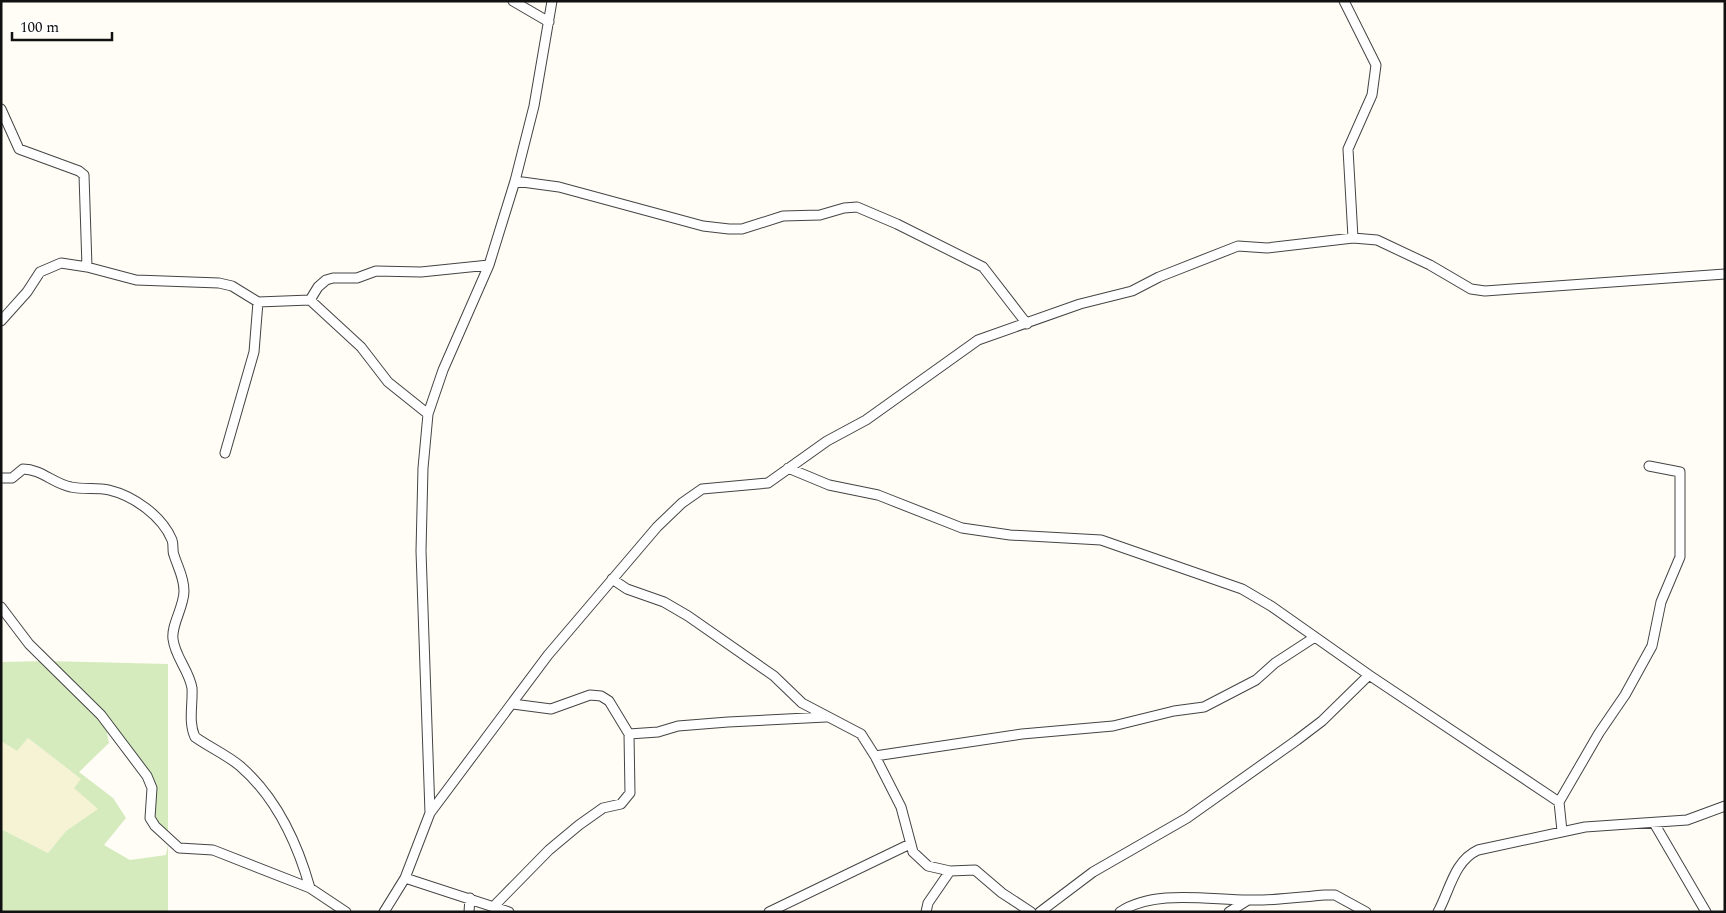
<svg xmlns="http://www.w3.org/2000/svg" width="1726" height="913" viewBox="0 0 1726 913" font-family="Spectral,serif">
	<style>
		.farmland { fill: #f6f3d4 }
		.green { fill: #d5ebbd; fill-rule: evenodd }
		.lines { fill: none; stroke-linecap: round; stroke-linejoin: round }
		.minor-casing { stroke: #444; stroke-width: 11 }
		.minor { stroke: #fff; stroke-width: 9 }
	</style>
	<rect width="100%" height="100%" fill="#fffdf5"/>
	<path class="farmland" d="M 28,738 L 81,779 L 99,809 L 66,831 L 48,853 L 1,829 L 1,741 L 17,751 Z"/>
	<path class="green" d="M 47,661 L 168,664 L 168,912 L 1,912 L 1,829 L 48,853 L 66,831 L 98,809 L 74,788 L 81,779 L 28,738 L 17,751 L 1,741 L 1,662 ZM 105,722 L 152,788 L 155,826 L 169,839 L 166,855 L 130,860 L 104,845 L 126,818 L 113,798 L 79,772 L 109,743 Z"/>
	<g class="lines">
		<defs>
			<path id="minor" d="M 513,1 L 549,22
				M 1344,1 L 1376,65 L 1372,95 L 1348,149 L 1353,238
				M 1,109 L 19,149 L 79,171 L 84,175 L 87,267
				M 515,181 L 559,187 L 703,226 L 729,229 L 742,229 L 783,216 L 820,215 L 844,208 L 857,207 L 897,224 L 983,267 L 1027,324
				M 310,300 L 318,287 L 326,280 L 333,278 L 357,278 L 376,271 L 421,272 L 489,265
				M 1,321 L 27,292 L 40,272 L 61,263 L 87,267 L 136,280 L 219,283 L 232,286 L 258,302 L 310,300 L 361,347 L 388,382 L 428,414
				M 225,453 L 254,352 L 258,302
				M 788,468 L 829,485 L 878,495 L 962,528 L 1010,535 L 1101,540 L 1242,589 L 1271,606 L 1369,675 L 1559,802
				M 1,478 L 12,478 L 23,469 C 41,469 54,484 71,487 C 84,490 97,487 109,490 C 134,496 162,516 172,540 C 174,545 172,551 174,555 C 178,568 184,577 184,591 C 184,607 171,625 173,639 C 175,657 189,670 192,688 C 193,704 188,722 195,737 C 209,747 227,755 240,766 C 277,798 297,842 310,888
				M 612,579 L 627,589 L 664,602 L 688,616 L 774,676 L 802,703 L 861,734 L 875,756 L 901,807 L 913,852 L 928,866 L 950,871 L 975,870 L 1002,893 L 1031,912
				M 1,607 L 29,644 L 101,715 L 147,776 L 152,788 L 150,818 L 155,826 L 179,848 L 213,850 L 310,888 L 346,912
				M 629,734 L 658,732 L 678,726 L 728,722 L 826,717
				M 875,756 L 1022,734 L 1113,726 L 1174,711 L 1204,707 L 1256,680 L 1275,663 L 1315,637
				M 430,813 L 548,655 L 657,527 L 682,503 L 702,489 L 768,483 L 827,441 L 866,420 L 978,340 L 1080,304 L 1132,291 L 1159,277 L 1238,246 L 1267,248 L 1353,238 L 1377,240 L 1430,265 L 1471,289 L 1485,291 L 1725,274
				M 1654,823 L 1706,912
				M 1562,831 L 1559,802 L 1599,733 L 1625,695 L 1652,646 L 1661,602 L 1680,557 L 1680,472 L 1649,466
				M 405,878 L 509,912
				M 495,905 L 549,850 L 579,825 L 603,808 L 621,804 L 630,793 L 629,734 L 609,701 L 601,696 L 590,695 L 551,709 L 513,704
				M 384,912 L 405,878 L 430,813 L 421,551 L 423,468 L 428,414 L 443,370 L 489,265 L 515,181 L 534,106 L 552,1
				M 469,912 L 470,898
				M 769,912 L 910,844
				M 926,912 L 928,903 L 950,871
				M 1040,912 L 1093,872 L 1187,818 L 1297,740 L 1322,721 L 1369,675
				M 1120,912 C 1154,889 1209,900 1248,900 C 1274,901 1299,897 1325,895 L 1335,895 L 1366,912
				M 1229,912 L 1248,900
				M 1438,912 C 1450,890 1454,861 1478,850 L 1585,827 L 1687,820 L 1725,806"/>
		</defs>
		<use href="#minor" class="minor-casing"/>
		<use href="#minor" class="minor"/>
	</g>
	<rect width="1726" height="913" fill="none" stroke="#111111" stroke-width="5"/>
	<path d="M12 32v8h100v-8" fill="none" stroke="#111111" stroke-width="2.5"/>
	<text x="20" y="32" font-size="15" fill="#111111" stroke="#ffffff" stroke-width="4" paint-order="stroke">100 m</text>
</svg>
